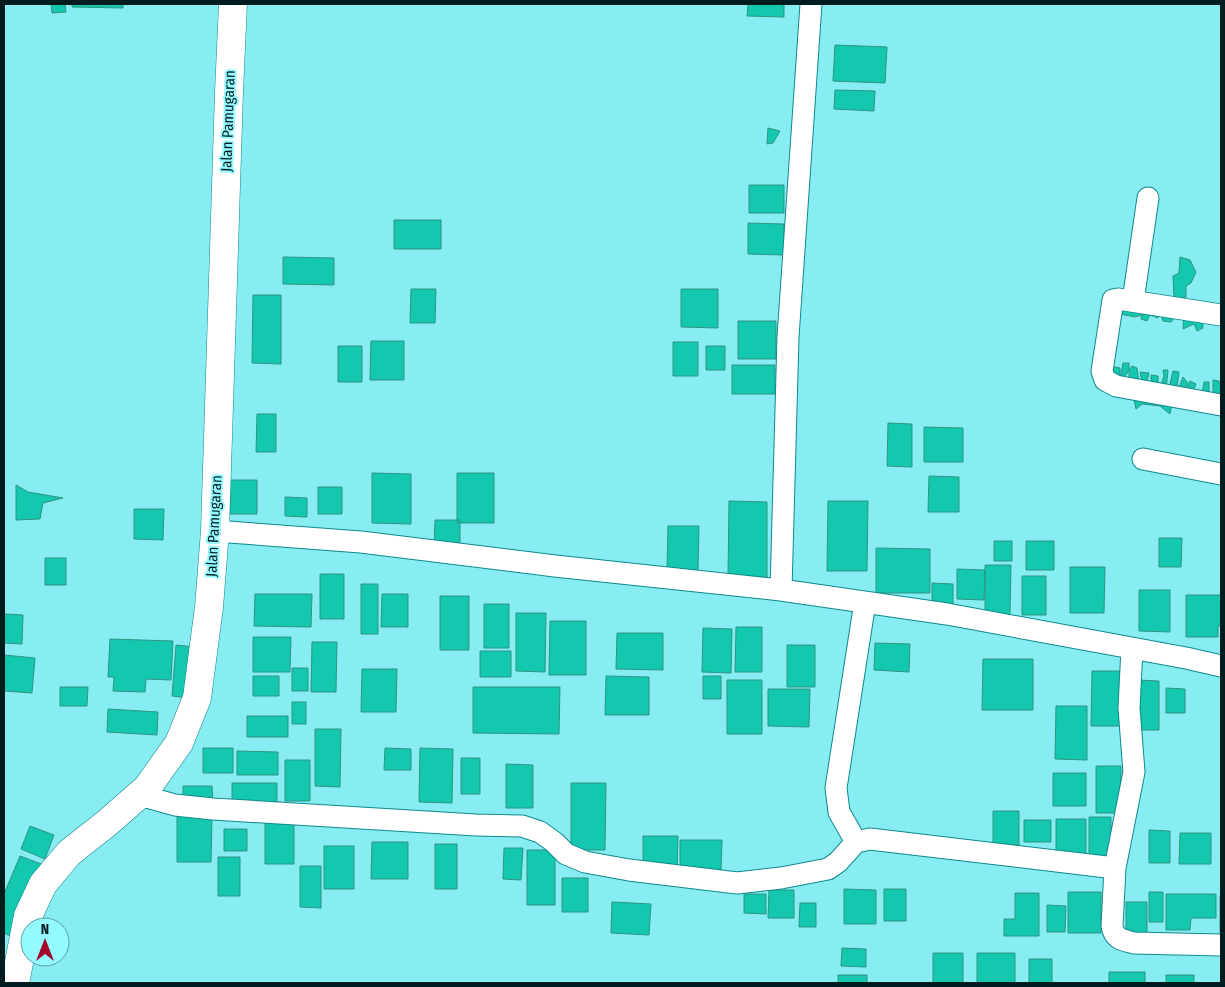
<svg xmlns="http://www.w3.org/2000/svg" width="1225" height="987" viewBox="0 0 1225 987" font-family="'Fira Sans Condensed',sans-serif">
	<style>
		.building { fill: #14c7af; stroke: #2e9483 }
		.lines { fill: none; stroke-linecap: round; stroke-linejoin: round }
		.street-casing { stroke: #0e898f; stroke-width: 23 }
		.secondary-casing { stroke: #0e898f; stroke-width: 29 }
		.street { stroke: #fff; stroke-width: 21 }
		.secondary { stroke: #fff; stroke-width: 28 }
		.labels { text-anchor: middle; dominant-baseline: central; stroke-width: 4; stroke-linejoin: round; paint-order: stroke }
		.street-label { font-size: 15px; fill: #001c1e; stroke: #95faff }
	</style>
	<rect width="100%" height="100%" fill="#87edf2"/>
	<path class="building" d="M 51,4 L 65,4 L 66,12 L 52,13 Z
		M 72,4 L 123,4 L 123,8 L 72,7 Z
		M 748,4 L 784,4 L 784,17 L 747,16 Z
		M 835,45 L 887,47 L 885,83 L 833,81 Z
		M 835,90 L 875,91 L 874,111 L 834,109 Z
		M 768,128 L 780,131 L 773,143 L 767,144 Z
		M 749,185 L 784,185 L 784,213 L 749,213 Z
		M 394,220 L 441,220 L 441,249 L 394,249 Z
		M 748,223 L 784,224 L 784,255 L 748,254 Z
		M 283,257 L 334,258 L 334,285 L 283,284 Z
		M 1180,257 L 1190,260 L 1196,272 L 1191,283 L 1186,286 L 1186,297 L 1174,299 L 1173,276 L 1179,273 Z
		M 411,289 L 436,289 L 435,323 L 410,323 Z
		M 681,289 L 718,289 L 718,328 L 681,327 Z
		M 253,295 L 281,295 L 281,364 L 252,363 Z
		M 1121,303 L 1134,306 L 1142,315 L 1135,317 L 1120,314 Z
		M 1143,308 L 1159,309 L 1158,318 L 1150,315 L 1147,321 L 1141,319 Z
		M 1159,309 L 1177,314 L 1171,322 L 1163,321 Z
		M 1184,314 L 1202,316 L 1203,328 L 1197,331 L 1194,324 L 1183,329 Z
		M 738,321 L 776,321 L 776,359 L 738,359 Z
		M 371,341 L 404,341 L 404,380 L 370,380 Z
		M 673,342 L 698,342 L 698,376 L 673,376 Z
		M 338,346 L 362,346 L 362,382 L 338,382 Z
		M 706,346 L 725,346 L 725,370 L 706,370 Z
		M 1123,363 L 1129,363 L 1129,370 L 1123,380 L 1120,379 Z
		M 732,365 L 775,365 L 775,394 L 732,394 Z
		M 1110,366 L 1120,368 L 1120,376 L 1108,377 Z
		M 1132,366 L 1137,368 L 1139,382 L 1129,383 L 1129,370 Z
		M 1163,370 L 1168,370 L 1166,391 L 1160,388 L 1164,376 Z
		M 1173,371 L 1179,372 L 1177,388 L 1169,388 Z
		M 1140,372 L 1149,373 L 1147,381 L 1142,382 Z
		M 1151,375 L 1158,376 L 1158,383 L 1151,383 Z
		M 1183,377 L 1188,383 L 1184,391 L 1178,390 Z
		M 1213,380 L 1219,381 L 1221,387 L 1221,397 L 1213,397 Z
		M 1190,381 L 1196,384 L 1192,394 L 1185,393 Z
		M 1204,382 L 1209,382 L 1209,394 L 1202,394 Z
		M 1133,395 L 1172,403 L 1170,414 L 1160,406 L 1142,404 L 1136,409 Z
		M 257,414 L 276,414 L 276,452 L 256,452 Z
		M 888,423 L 912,424 L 912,467 L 887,466 Z
		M 924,427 L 963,428 L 963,462 L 924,462 Z
		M 372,473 L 411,474 L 411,524 L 372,523 Z
		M 457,473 L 494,473 L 494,523 L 457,523 Z
		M 929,476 L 959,477 L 959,512 L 928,512 Z
		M 230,480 L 257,480 L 257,514 L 230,514 Z
		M 16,485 L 28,492 L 63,498 L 43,503 L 40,519 L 16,520 Z
		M 318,487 L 342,487 L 342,514 L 318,514 Z
		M 285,497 L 307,498 L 307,517 L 285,516 Z
		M 729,501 L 767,502 L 767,577 L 728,577 Z
		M 828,501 L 868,501 L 867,571 L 827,571 Z
		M 134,509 L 164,509 L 163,540 L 134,539 Z
		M 435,520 L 460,520 L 460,551 L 434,551 Z
		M 668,526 L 699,526 L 698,571 L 667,570 Z
		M 1159,538 L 1182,538 L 1181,567 L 1159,567 Z
		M 994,541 L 1012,541 L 1012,561 L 994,561 Z
		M 1026,541 L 1054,541 L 1054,570 L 1026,570 Z
		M 876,548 L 930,549 L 930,593 L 876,593 Z
		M 45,558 L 66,558 L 66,585 L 45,585 Z
		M 985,565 L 1011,565 L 1010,615 L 985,614 Z
		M 1070,567 L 1105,567 L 1104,613 L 1070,613 Z
		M 957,569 L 985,570 L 984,600 L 957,599 Z
		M 320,574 L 344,574 L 344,619 L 320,619 Z
		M 1022,576 L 1046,576 L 1046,615 L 1022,615 Z
		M 932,583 L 953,584 L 953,607 L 932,606 Z
		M 361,584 L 378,584 L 378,634 L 361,634 Z
		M 1139,590 L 1170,590 L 1170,632 L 1139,631 Z
		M 255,594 L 312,594 L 311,627 L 254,626 Z
		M 382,594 L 408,594 L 408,627 L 381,627 Z
		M 1186,595 L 1221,595 L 1221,626 L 1218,626 L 1218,637 L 1186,637 Z
		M 440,596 L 469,596 L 469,650 L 440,650 Z
		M 484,604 L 509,604 L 509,648 L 484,648 Z
		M 516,613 L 546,613 L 545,672 L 516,671 Z
		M 4,614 L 23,615 L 22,644 L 4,643 Z
		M 550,621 L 586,621 L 586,675 L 549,675 Z
		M 736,627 L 762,627 L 762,672 L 735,672 Z
		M 703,628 L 732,629 L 731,673 L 702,672 Z
		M 617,633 L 663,633 L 663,670 L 616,669 Z
		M 253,637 L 291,637 L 290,672 L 253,672 Z
		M 110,639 L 173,641 L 171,680 L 146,679 L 145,692 L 113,691 L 114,677 L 108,677 Z
		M 312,642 L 337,642 L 336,692 L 311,692 Z
		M 875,643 L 910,644 L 909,672 L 874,670 Z
		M 176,645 L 195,647 L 190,698 L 172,696 Z
		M 787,645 L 815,645 L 815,687 L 787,687 Z
		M 480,651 L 511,651 L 511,677 L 480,677 Z
		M 4,655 L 35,658 L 32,693 L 4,691 Z
		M 983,659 L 1033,659 L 1033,710 L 982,710 Z
		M 292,668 L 308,668 L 308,691 L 292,691 Z
		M 362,669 L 397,669 L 396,712 L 361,712 Z
		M 1092,671 L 1126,671 L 1126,726 L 1091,726 Z
		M 253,676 L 279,676 L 279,696 L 253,696 Z
		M 606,676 L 649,677 L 649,715 L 605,715 Z
		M 703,676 L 721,676 L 721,699 L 703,699 Z
		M 727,680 L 762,680 L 762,734 L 727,734 Z
		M 1138,680 L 1159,681 L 1159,730 L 1138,730 Z
		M 60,687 L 88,687 L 87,706 L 60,706 Z
		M 473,687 L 560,687 L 559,734 L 473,733 Z
		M 1166,688 L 1185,689 L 1185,713 L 1166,713 Z
		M 768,689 L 810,689 L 809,727 L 768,726 Z
		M 292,702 L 306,702 L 306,724 L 292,724 Z
		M 1056,706 L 1087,706 L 1087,760 L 1055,759 Z
		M 108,709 L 158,712 L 157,735 L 107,732 Z
		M 247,716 L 288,716 L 288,737 L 247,737 Z
		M 315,729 L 341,729 L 340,787 L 315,786 Z
		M 203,748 L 233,748 L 233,773 L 203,773 Z
		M 385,748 L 411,749 L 411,770 L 384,770 Z
		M 420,748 L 453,749 L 452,803 L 419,802 Z
		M 237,751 L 278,752 L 278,775 L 237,775 Z
		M 461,758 L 480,758 L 480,794 L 461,794 Z
		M 285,760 L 310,760 L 310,801 L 285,801 Z
		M 506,764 L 533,765 L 533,808 L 506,808 Z
		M 1096,766 L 1121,766 L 1121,813 L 1096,813 Z
		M 1053,773 L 1086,773 L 1086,806 L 1053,806 Z
		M 232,783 L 277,783 L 277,802 L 232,802 Z
		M 571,783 L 606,783 L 605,850 L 571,850 Z
		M 183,786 L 212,786 L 213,803 L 183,803 Z
		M 993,811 L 1019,811 L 1019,845 L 993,845 Z
		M 177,815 L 212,816 L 211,862 L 177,862 Z
		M 1089,817 L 1111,817 L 1111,860 L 1089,860 Z
		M 1056,819 L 1086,819 L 1086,858 L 1056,857 Z
		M 1024,820 L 1051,820 L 1051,842 L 1024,842 Z
		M 265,823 L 294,823 L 294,864 L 265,864 Z
		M 30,826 L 54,835 L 45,859 L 21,849 Z
		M 224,829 L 247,829 L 247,851 L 224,851 Z
		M 1149,830 L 1170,831 L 1170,863 L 1149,863 Z
		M 1180,833 L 1211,833 L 1211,864 L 1179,864 Z
		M 643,836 L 678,836 L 677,870 L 643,870 Z
		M 680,840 L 722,840 L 721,871 L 680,871 Z
		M 372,842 L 408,842 L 408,879 L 371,879 Z
		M 435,844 L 457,844 L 457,889 L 435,889 Z
		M 324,846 L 354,846 L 354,889 L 324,889 Z
		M 504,848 L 523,848 L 521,880 L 503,879 Z
		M 527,850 L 555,850 L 555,905 L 527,905 Z
		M 20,856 L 44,865 L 15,938 L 4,933 L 4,894 Z
		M 218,857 L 240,857 L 240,896 L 218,896 Z
		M 300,866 L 321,866 L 321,908 L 300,907 Z
		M 562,878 L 588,878 L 588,912 L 562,912 Z
		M 844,889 L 876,890 L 876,924 L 844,924 Z
		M 884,889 L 906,889 L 906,921 L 884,921 Z
		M 769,890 L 794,890 L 794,918 L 768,918 Z
		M 1068,892 L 1101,892 L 1101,933 L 1068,933 Z
		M 1149,892 L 1163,892 L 1163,922 L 1149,922 Z
		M 1015,893 L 1039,893 L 1039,936 L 1004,936 L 1004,919 L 1015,919 Z
		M 744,894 L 766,894 L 766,914 L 744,913 Z
		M 1166,894 L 1216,894 L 1216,918 L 1191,918 L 1190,930 L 1166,930 Z
		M 1220,896 L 1221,896 L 1221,933 L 1220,933 Z
		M 612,902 L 651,904 L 649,935 L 611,933 Z
		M 1126,902 L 1147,902 L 1147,937 L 1126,937 Z
		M 800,903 L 816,903 L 816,927 L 799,927 Z
		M 1047,905 L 1066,906 L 1065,932 L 1047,932 Z
		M 842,948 L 866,949 L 866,967 L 841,966 Z
		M 933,953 L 963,953 L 963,983 L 933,983 Z
		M 977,953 L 1015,953 L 1015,983 L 977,983 Z
		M 1029,959 L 1052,959 L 1052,983 L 1029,983 Z
		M 1109,972 L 1145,972 L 1145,983 L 1109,983 Z
		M 838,975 L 867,975 L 867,983 L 838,983 Z
		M 1166,975 L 1194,975 L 1194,983 L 1166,983 Z"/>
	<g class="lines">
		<defs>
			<path id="street" d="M 1133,301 L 1148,198
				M 1221,315 L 1118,299 L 1113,300 L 1102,371 L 1105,380 L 1116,386 L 1221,405
				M 1143,459 L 1221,474
				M 215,531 L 361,542 L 555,566 L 781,590 L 947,614 L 1186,658 L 1221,666
				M 781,590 L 788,337 L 811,4
				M 1132,648 L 1129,708 L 1134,772 L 1115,868 L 1112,926 C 1114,939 1122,940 1134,943 L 1221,945
				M 139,795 L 175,805 L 213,809 L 476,825 L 522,826 L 540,832 L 554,842 L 566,854 L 585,862 L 629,870 L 737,883 L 781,878 L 828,869 L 838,862 L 856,842 L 870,839 L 1115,868
				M 856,842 L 839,812 L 836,788 L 865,602"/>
			<path id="secondary" d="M 15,983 L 28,916 L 43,884 L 69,853 L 107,823 L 147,788 L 179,743 L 197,698 L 209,607 L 215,531 L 229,92 L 233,4"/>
		</defs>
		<use href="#street" class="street-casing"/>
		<use href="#secondary" class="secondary-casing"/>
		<use href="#street" class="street"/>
		<use href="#secondary" class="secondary"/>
	</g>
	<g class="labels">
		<g class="street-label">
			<text transform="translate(228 121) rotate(-88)">Jalan Pamugaran</text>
			<text transform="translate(214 526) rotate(-87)">Jalan Pamugaran</text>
		</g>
	</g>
	<rect width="1225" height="987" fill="none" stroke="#001c1e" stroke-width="10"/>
	<g transform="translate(45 942)"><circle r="24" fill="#95faff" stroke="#59a1a5"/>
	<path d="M0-4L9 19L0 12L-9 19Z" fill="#a30529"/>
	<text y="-8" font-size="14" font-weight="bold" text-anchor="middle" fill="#001c1e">N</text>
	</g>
</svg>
